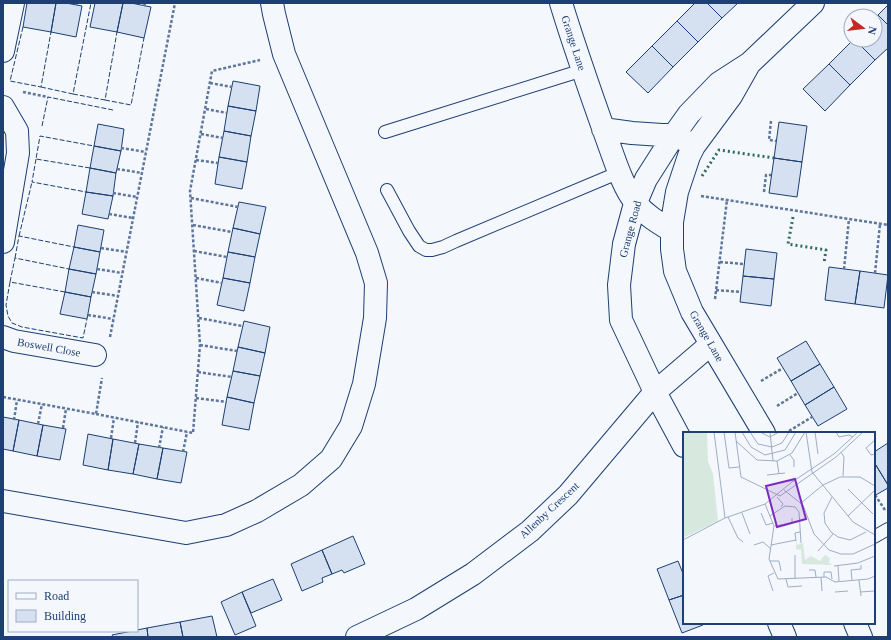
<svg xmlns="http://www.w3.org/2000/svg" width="891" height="640" viewBox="0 0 891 640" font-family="'Times New Roman',serif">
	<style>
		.building { fill: #d5e0f0; stroke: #1d3f73 }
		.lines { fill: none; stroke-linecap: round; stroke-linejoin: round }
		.service-casing { stroke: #1d3f73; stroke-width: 14 }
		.minor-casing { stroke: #1d3f73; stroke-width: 24 }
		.path { stroke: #5e769c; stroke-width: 2.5; stroke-dasharray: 3 2; stroke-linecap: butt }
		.service { stroke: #f4f7fb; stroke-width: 12 }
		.minor { stroke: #f4f7fb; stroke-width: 22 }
		.hedge { stroke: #2c6c60; stroke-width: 3; stroke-dasharray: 2 3; stroke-linecap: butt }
		.fence { stroke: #1d3f73; stroke-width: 1; stroke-dasharray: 5 2; stroke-linecap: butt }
		.labels { text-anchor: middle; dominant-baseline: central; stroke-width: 3; stroke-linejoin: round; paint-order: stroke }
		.street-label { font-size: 11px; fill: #1d3f73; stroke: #f4f7fb }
		.inset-road { fill: none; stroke: #9eadc5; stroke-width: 1 }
		.view { fill: #7b2cbf; fill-opacity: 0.15; stroke: #7b2cbf; stroke-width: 2 }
		.inset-edge { fill: none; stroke: #1d3f73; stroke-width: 2 }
	</style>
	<rect width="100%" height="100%" fill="#f4f7fb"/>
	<path class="building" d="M 27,3 L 56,3 L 51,32 L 23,27 Z
		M 56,3 L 66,3 L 82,6 L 76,37 L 51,32 Z
		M 95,3 L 123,3 L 117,32 L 90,27 Z
		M 123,3 L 131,3 L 151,7 L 144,38 L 117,32 Z
		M 695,3 L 707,3 L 722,18 L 698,42 L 677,21 Z
		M 707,3 L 738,3 L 722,18 Z
		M 888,5 L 888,25 L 878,15 Z
		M 878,15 L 888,25 L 888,48 L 875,60 L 855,40 L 875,40 L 875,18 Z
		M 677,21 L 698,42 L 673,67 L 652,46 Z
		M 853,40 L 855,40 L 875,60 L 850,85 L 829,64 Z
		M 652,46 L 673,67 L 648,93 L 626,72 Z
		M 829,64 L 850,85 L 825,111 L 803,89 Z
		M 233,81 L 260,86 L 256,111 L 228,106 Z
		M 228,106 L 256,111 L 251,136 L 224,131 Z
		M 779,122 L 807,126 L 802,162 L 774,158 Z
		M 98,124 L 124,129 L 121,151 L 94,146 Z
		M 224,131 L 251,136 L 247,162 L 219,157 Z
		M 94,146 L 121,151 L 116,173 L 90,168 Z
		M 219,157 L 247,162 L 242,189 L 215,184 Z
		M 774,158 L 802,162 L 797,197 L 769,193 Z
		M 90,168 L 116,173 L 113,196 L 86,192 Z
		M 86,192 L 113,196 L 108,219 L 82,214 Z
		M 239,202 L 266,207 L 260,234 L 233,228 Z
		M 78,225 L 104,230 L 100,252 L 74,247 Z
		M 233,228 L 260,234 L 255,257 L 228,252 Z
		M 74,247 L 100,252 L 96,274 L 69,269 Z
		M 746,249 L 777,253 L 774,279 L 743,276 Z
		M 228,252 L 255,257 L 250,283 L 223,278 Z
		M 829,267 L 860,271 L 855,304 L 825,300 Z
		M 69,269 L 96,274 L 91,297 L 65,292 Z
		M 860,271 L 888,275 L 884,308 L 855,304 Z
		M 743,276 L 774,279 L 771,306 L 740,302 Z
		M 223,278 L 250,283 L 244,311 L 217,305 Z
		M 65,292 L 91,297 L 87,319 L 60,314 Z
		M 244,321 L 270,327 L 265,353 L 238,347 Z
		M 806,341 L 820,364 L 791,381 L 777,358 Z
		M 238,347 L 265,353 L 260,376 L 233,371 Z
		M 820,364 L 834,387 L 805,405 L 791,381 Z
		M 233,371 L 260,376 L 254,403 L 227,397 Z
		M 834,387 L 847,409 L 818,426 L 805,405 Z
		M 227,397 L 254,403 L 249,430 L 222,425 Z
		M 3,417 L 19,420 L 13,451 L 3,449 Z
		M 19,420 L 43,425 L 37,456 L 13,451 Z
		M 43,425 L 66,429 L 60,460 L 37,456 Z
		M 88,434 L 113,439 L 108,470 L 83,465 Z
		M 113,439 L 139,444 L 133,474 L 108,470 Z
		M 888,443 L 888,485 L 874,462 L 874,452 Z
		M 139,444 L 163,448 L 157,479 L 133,474 Z
		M 163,448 L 187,452 L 181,483 L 157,479 Z
		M 874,462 L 888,485 L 888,488 L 874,496 Z
		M 353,536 L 365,564 L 344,573 L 342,570 L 332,574 L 322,550 Z
		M 322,550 L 332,574 L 322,578 L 323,582 L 302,591 L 291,564 Z
		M 678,561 L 684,576 L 684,595 L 669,600 L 657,569 Z
		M 273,579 L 282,600 L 251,613 L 242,592 Z
		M 242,592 L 256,626 L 235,635 L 221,602 Z
		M 684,595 L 684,623 L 702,623 L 703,625 L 682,633 L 669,600 Z
		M 212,616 L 217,637 L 183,637 L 180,622 Z
		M 180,622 L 183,637 L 148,637 L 147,628 Z
		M 147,628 L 148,637 L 113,637 L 112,635 L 132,631 L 137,631 L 137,630 Z"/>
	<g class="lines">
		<defs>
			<path id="service" d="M 385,132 L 583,70
				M 387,190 L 409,231 L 419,246 L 426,250 L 432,250 L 443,247 L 456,241 L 620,172
				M 874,537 L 888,529"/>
			<path id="minor" d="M 561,3 C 575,49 591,94 607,139 C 614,158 623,188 636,203 C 645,215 659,223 672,231
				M 3,51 L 13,3
				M 748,66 L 731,96 L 694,146 L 689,156 L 677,192 L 672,222 L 672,249 L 675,271 L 692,312 L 764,433
				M 3,107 L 17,131 L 18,153 L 3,242
				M 603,129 L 632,133 L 662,135 L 674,135 L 684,140
				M 3,337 L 14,341 L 95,355
				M 684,446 L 655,392 L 621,320 L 619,285 L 624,244 L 634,207 L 646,179 L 674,135 L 689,114 L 719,83 L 750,63 L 813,3
				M 3,501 L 186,533 L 226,525 L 257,511 L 301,485 L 331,459 L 351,426 L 364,384 L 375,318 L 376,283 L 367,253 L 284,54 L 274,14 L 272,3
				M 779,623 L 785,637
				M 855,623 L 861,637
				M 357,637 L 416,609 L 473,574 L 530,531 L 568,495 L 655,392 L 711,344"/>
		</defs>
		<use href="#service" class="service-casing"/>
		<use href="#minor" class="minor-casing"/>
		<path class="path" d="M 76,5 L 77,3
			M 144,6 L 145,3
			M 210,83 L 232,87
			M 23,92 L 48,97
			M 206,109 L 227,113
			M 771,121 L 769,140 L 776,141
			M 201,134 L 223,138
			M 121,148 L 146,152
			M 196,160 L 218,163
			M 117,169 L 142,173
			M 764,192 L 766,175 L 771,175
			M 113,193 L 137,197
			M 701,196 L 888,225
			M 191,198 L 238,207
			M 109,214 L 133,218
			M 193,225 L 232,232
			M 101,248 L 127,252
			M 194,251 L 227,257
			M 720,262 L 744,264
			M 97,269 L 122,273
			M 844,269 L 849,219
			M 875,273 L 880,224
			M 196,278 L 222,283
			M 716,290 L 741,292
			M 92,292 L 118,296
			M 715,299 L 727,200
			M 88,315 L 113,319
			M 199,318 L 242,326
			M 110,337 L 175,3
			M 200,345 L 237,351
			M 198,372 L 232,377
			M 761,381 L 783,368
			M 3,397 L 96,414 L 102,378
			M 196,398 L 227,402
			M 777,406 L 798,393
			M 96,414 L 193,433 L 200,345 L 190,191 L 212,71 L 260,60
			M 14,420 L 17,400
			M 38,424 L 42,404
			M 63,428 L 66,409
			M 789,431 L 812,417
			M 111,438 L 114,418
			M 135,443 L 138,422
			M 159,448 L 163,427
			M 183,452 L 187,432
			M 875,495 L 885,510"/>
		<use href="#service" class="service"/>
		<use href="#minor" class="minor"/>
		<path class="hedge" d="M 702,176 L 719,150 L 774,158
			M 793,217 L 788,244 L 826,250 L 824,263"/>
		<path class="fence" d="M 23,27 L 10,81 L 41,87 L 51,32
			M 41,87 L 73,94 L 91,3
			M 73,94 L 105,100 L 117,32
			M 105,100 L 131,105 L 144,38
			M 42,126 L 48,97 L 113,110
			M 36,159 L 32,182 L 86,192
			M 90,168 L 36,159 L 40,136 L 94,146
			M 19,236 L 32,182
			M 15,258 L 19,236 L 74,247
			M 10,282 L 15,258 L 69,269
			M 65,292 L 10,282 L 6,305 L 8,316 L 12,323 L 22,327 L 83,338 L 87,319"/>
	</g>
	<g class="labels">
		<g class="street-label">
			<text transform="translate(574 43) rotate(72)">Grange Lane</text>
			<text transform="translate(630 229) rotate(-75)">Grange Road</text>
			<text transform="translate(707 336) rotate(60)">Grange Lane</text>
			<text transform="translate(49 347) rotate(10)">Boswell Close</text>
			<text transform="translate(549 510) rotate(-43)">Allenby Crescent</text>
		</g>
	</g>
	<g transform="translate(683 432)">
		<rect width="192" height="192" fill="#f4f7fb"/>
		<path d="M 0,0 L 24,0 L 25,29 L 30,42 L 35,89 L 0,106 ZM 113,109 L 114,113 L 120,111 L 122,128 L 128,124 L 137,129 L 142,123 L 147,126 L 146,131 L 150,133 L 119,132 L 118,118 L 113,117 Z" fill="#d7e8df"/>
		<path class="inset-road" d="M 31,0 L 42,86M 41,0 L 46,36 L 56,35M 52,0 L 58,45 L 97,64 L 153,25 L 180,0M 59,0 L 68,15 L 82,23 L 102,18 L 113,0M 67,0 L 75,12 L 89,15 L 99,11 L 106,0M 77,0 L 87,5 L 96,0M 87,0 L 90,29M 123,0 L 129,40 L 170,90 L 192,103M 132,0 L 135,22M 153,0 L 156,5 L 166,3 L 170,5M 192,8 L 183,16 L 188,23 L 192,22M 53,9 L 74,28 L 94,29 L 109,21 L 122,0M 158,20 L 161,25 L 160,44M 107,23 L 111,28 L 111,35M 94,29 L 96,42M 84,43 L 102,41M 165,57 L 190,82M 101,58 L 120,73 L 131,102 L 146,118 L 158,122 L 170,122 L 192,112M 94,65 L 100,72 L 98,75M 149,65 L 141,81 L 142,91 L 148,100 L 155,105 L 167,108 L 183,100M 118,71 L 140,53 L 157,45 L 177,45 L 192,54M 82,72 L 91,94 L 86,127 L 95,147 L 143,145 L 152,150 L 185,147 L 192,144M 59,81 L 67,102M 78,81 L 83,93 L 90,91M 87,84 L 102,74 L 112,75 L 116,80 L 118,111M 165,84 L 192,58M 45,85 L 55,106 L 60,110M 92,94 L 109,91 L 109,86M 0,108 L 42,86 L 82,72 L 109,50 L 151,22 L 175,0M 113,109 L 112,101 L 117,100M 71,113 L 80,110 L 88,117M 88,113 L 113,108M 135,119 L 150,102M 87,129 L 96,129 L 98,139M 151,134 L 175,131 L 192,124M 155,134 L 156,149M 126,138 L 132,138 L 133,145M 138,145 L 139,159M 141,145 L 141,140 L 148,140 L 149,147M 103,147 L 105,155 L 119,154M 112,147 L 112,123M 169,148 L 168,138 L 178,137 L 178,133M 176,148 L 178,164M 90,159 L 85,144 L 91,141M 152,160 L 165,159M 177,160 L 192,159"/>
		<path class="view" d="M 112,47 L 123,87 L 94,95 L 83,54 Z"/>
		<rect width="192" height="192" class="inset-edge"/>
	</g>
	<rect width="891" height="640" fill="none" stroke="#1d3f73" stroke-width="8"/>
	<rect x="8" y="580" width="130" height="52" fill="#f4f7fb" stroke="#9eadc5"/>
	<rect x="16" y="593" width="20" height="6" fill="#f4f7fb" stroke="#9eadc5"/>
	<text x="44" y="600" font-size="12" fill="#1d3f73">Road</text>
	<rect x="16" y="610" width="20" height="12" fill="#d5e0f0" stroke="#9eadc5"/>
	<text x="44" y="620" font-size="12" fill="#1d3f73">Building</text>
	<g transform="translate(863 28) rotate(105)"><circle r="19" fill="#f4f7fb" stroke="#9eadc5"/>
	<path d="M0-3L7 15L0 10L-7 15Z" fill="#c62828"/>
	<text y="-6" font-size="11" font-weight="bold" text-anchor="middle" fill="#1d3f73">N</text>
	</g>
</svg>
